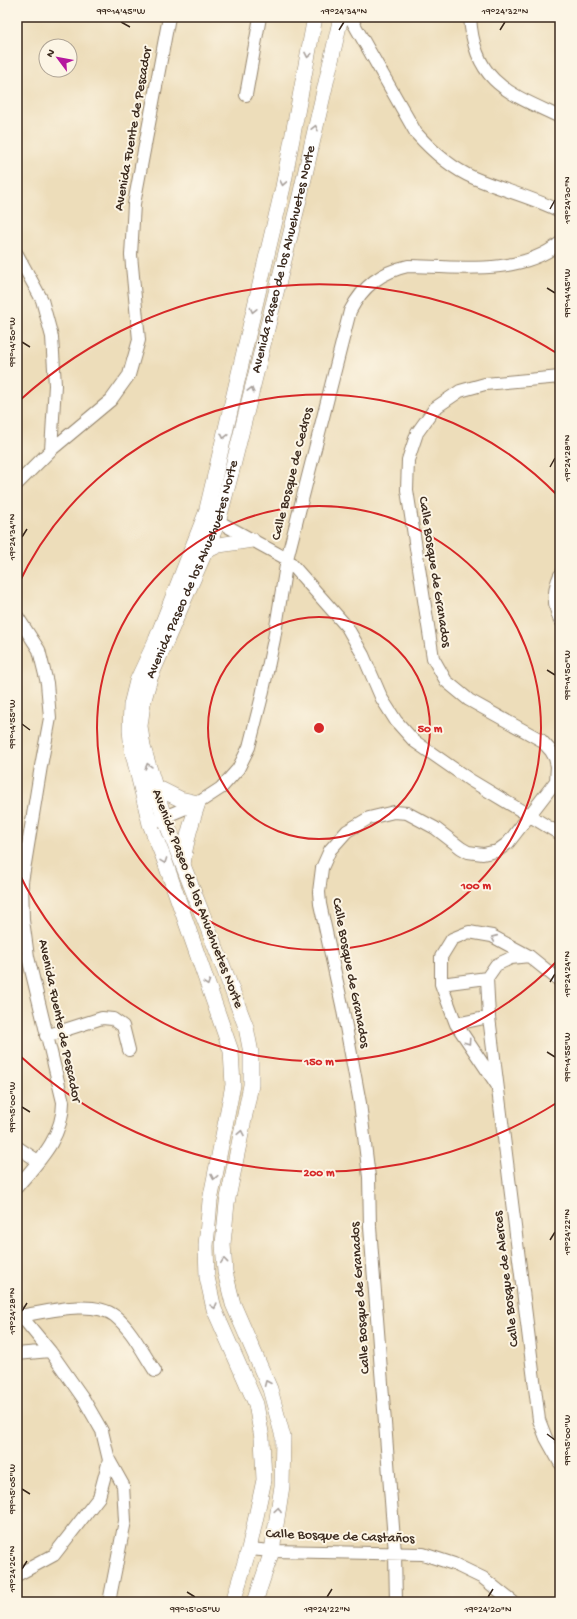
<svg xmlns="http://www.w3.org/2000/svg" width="577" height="1619" viewBox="0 0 577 1619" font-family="'Gochi Hand',sans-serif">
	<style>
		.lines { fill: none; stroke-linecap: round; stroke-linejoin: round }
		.minor-casing { stroke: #94846c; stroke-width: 14 }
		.tertiary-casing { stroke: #94846c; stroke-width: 16 }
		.minor { stroke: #fff; stroke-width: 12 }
		.tertiary { stroke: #fff; stroke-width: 15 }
		.oneway { stroke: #a79f9a }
		.ticks { fill: none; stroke: #3b2a1e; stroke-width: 1.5 }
		.ring { fill: none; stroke: #d62828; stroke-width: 2 }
		.labels { text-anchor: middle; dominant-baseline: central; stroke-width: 4; stroke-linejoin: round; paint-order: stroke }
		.street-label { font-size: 14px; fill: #3b2a1e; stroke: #fcf5e5 }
		.centre { fill: #d62828; stroke: #fcf5e5; stroke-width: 2 }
		.ring-label { font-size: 12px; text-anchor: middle; font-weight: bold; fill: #d62828; stroke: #fcf5e5; stroke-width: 4; stroke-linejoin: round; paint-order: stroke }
		.neatline { fill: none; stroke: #3b2a1e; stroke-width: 1.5 }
		.ticks-label { font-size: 10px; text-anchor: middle; fill: #3b2a1e }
	</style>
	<rect width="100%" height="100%" fill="#fcf5e5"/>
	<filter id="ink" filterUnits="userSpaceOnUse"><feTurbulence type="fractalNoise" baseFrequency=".025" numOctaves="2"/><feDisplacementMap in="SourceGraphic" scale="8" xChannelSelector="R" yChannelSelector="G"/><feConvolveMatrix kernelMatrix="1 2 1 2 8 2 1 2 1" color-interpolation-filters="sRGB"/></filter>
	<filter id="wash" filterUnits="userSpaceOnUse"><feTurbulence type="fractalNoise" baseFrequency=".012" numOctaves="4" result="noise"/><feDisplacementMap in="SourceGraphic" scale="16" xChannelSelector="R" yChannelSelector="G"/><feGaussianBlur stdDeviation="0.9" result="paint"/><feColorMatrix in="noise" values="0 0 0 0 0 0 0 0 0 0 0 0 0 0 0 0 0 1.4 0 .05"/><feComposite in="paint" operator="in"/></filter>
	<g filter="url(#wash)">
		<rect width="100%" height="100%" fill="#edddba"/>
	</g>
	<g filter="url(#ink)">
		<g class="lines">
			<defs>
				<path id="minor" d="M 350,17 L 416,133 C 432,151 451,168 474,178 C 502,190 532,197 560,211
					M 470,17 C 474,82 508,93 560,117
					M 246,95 L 260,17
					M 17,254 L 42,300 L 52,337 L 55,385 L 51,450
					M 17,484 L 51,450 L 111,400 L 129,375 L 139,340 L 131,255 L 134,204 L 169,17
					M 212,518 L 287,559 L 347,627 L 363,655 L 382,699 L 396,721 L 414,741 L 470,780 L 560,834
					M 560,575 C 553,590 553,605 560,620
					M 17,616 L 39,650 L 47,683 L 50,718 L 41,766 L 22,882 L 23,920 L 28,957 L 63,1102 C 63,1138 38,1162 17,1187
					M 150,824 L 164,817 L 198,803 L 221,788 L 238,769 L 249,747 L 261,700 L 274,639 L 287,559 L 350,311 C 363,286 381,272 408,266 C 457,267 520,276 560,243
					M 529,956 L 511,958 L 496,965 L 487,978 L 489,1017 L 539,1420 L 546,1438 L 560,1463
					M 441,984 L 487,978
					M 456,1024 L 489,1017
					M 46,1036 L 102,1018 L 113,1019 L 123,1026 L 129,1050
					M 497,1085 L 456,1024 L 441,984 L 441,957 L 452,939 L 469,932 L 492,936 L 529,956 L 560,981
					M 17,1147 L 38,1161
					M 17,1311 L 50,1351 L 83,1398 L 102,1431 L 109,1460 L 123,1485 L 125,1521 L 109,1602
					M 20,1316 C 46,1312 93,1299 115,1316 C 132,1330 143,1353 155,1371
					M 17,1354 L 50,1351
					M 249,1549 L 272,1551 L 423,1554 L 454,1564 L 483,1578 L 513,1602
					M 17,1575 L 54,1555 L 99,1497 L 109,1460
					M 396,1602 L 395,1553 L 370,1227 L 369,1177 L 360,1103 L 342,1005 L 320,904 L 319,892 L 322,868 L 330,850 L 347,831 L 369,818 L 394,812 L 407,813 L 435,828 L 461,848 L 468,852 L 483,854 L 497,851 L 508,843 L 556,781 L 557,766 L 555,758 L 551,751 L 541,740 L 469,700 L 446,681 L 433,658 L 407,490 L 408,460 L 417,433 L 435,408 L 460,391 L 485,384 L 560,377"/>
				<g id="tertiary">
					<path d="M 206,551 L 219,545 L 252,540"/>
					<path d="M 154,786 L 180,799 L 198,803 C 191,824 185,843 183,865"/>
					<path d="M 233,1602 L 249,1549 L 264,1480 L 262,1438 L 256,1404 L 214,1309 L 207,1277 L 206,1246 L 210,1201 L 233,1085 L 231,1051 L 164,859 L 150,824 L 132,750 L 130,730 L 131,705 L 137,681 L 156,640 L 206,513 L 283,187 L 315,17"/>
					<path id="s1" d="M 255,1602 L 272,1551 L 282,1486 L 283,1437 L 270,1389 L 233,1304 L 225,1272 L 223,1244 L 227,1203 L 251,1085 L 251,1053 L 246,1027 L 224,969 L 164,817 L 143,747 L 140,726 L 143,703 L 150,678 L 218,522 L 232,470 L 300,196 L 341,17"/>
				</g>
			</defs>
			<use href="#minor" class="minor-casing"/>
			<use href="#tertiary" class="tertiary-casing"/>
			<use href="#minor" class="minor"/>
			<use href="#tertiary" class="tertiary"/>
		</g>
		<defs><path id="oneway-chevron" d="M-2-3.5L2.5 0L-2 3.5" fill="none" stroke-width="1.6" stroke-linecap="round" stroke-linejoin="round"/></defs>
		<g class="oneway">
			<use href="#oneway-chevron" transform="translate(308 55) rotate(101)"/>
			<use href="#oneway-chevron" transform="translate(315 128) rotate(-77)"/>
			<use href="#oneway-chevron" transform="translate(283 183) rotate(101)"/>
			<use href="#oneway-chevron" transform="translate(253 310) rotate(103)"/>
			<use href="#oneway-chevron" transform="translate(251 390) rotate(-76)"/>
			<use href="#oneway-chevron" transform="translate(224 436) rotate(102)"/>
			<use href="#oneway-chevron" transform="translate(148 766) rotate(-106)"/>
			<use href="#oneway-chevron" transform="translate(164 861) rotate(70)"/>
			<use href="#oneway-chevron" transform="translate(494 938) rotate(-156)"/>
			<use href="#oneway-chevron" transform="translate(207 983) rotate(71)"/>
			<use href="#oneway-chevron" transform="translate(468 1042) rotate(56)"/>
			<use href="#oneway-chevron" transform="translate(241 1133) rotate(-79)"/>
			<use href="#oneway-chevron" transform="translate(214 1177) rotate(101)"/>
			<use href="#oneway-chevron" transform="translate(224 1261) rotate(-96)"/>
			<use href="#oneway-chevron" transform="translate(214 1306) rotate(74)"/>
			<use href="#oneway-chevron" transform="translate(267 1383) rotate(-113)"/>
			<use href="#oneway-chevron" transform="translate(278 1510) rotate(-81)"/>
		</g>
	</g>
	<path class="ticks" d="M 121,22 L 130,27M 339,30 L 344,22M 500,30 L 505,22M 550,209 L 555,200M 547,288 L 555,293M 22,342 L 30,347M 550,467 L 555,458M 22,537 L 27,529M 547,670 L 555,675M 22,724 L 30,730M 550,982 L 555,974M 547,1052 L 555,1057M 22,1107 L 30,1112M 550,1240 L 555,1232M 22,1311 L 27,1303M 547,1434 L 555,1440M 22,1489 L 30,1494M 22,1569 L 27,1561M 187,1592 L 195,1597M 327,1597 L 332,1589M 488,1597 L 493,1589"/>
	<g class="ring">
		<circle cx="319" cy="728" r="111"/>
		<circle cx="319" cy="728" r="222"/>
		<path d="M559 959A333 333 0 0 1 17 869M17 587A333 333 0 0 1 559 497"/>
		<path d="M558 1102A444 444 0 0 1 19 1055M19 401A444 444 0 0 1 558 354"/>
	</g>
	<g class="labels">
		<g class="street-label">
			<text transform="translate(134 129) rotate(-80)">Avenida Fuente de Pescador</text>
			<text stroke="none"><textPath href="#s1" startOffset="1402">Avenida Paseo de los Ahuehuetes Norte</textPath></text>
			<text transform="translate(293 474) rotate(-76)">Calle Bosque de Cedros</text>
			<text stroke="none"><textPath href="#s1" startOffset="1078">Avenida Paseo de los Ahuehuetes Norte</textPath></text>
			<text transform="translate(434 572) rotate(81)">Calle Bosque de Granados</text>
			<text transform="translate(197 899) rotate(69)">Avenida Paseo de los Ahuehuetes Norte</text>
			<text transform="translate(350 973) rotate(79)">Calle Bosque de Granados</text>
			<text transform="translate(59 1021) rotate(78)">Avenida Fuente de Pescador</text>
			<text transform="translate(507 1279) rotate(-97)">Calle Bosque de Alerces</text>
			<text transform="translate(361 1298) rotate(-94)">Calle Bosque de Granados</text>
			<text transform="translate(340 1537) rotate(2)">Calle Bosque de Castaños</text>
		</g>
	</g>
	<circle cx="319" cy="728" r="6" class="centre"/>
	<g class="ring-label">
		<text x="430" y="732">50 m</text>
		<text x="476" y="889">100 m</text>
		<text x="319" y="1065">150 m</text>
		<text x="319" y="1176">200 m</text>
	</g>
	<rect width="577" height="1619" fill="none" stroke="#fcf5e5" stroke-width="44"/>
	<g transform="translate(58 58) rotate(302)"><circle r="19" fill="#fcf5e5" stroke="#afa495"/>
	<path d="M0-3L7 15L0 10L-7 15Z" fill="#b5179e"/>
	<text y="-6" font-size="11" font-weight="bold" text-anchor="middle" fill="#3b2a1e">N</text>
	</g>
	<rect x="22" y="22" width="533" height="1575" class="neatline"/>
	<g class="ticks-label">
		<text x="121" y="14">99°14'45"W</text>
		<text x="344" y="14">19°24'34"N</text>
		<text x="505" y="14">19°24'32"N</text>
		<text transform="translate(566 200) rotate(-90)" y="4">19°24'30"N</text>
		<text transform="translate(566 293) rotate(-90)" y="4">99°14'45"W</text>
		<text transform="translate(11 342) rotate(-90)" y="4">99°14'50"W</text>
		<text transform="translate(566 458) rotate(-90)" y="4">19°24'28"N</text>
		<text transform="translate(11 537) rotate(-90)" y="4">19°24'34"N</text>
		<text transform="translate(566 675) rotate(-90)" y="4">99°14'50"W</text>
		<text transform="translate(11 724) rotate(-90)" y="4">99°14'55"W</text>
		<text transform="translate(566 974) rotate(-90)" y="4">19°24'24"N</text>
		<text transform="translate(566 1057) rotate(-90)" y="4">99°14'55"W</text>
		<text transform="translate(11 1107) rotate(-90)" y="4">99°15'00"W</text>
		<text transform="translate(566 1232) rotate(-90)" y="4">19°24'22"N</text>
		<text transform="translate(11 1311) rotate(-90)" y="4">19°24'28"N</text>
		<text transform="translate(566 1440) rotate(-90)" y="4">99°15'00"W</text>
		<text transform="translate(11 1489) rotate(-90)" y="4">99°15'05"W</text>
		<text transform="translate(11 1569) rotate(-90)" y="4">19°24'26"N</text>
		<text x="195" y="1612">99°15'05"W</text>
		<text x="327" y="1612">19°24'22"N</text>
		<text x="488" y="1612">19°24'20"N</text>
	</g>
</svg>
